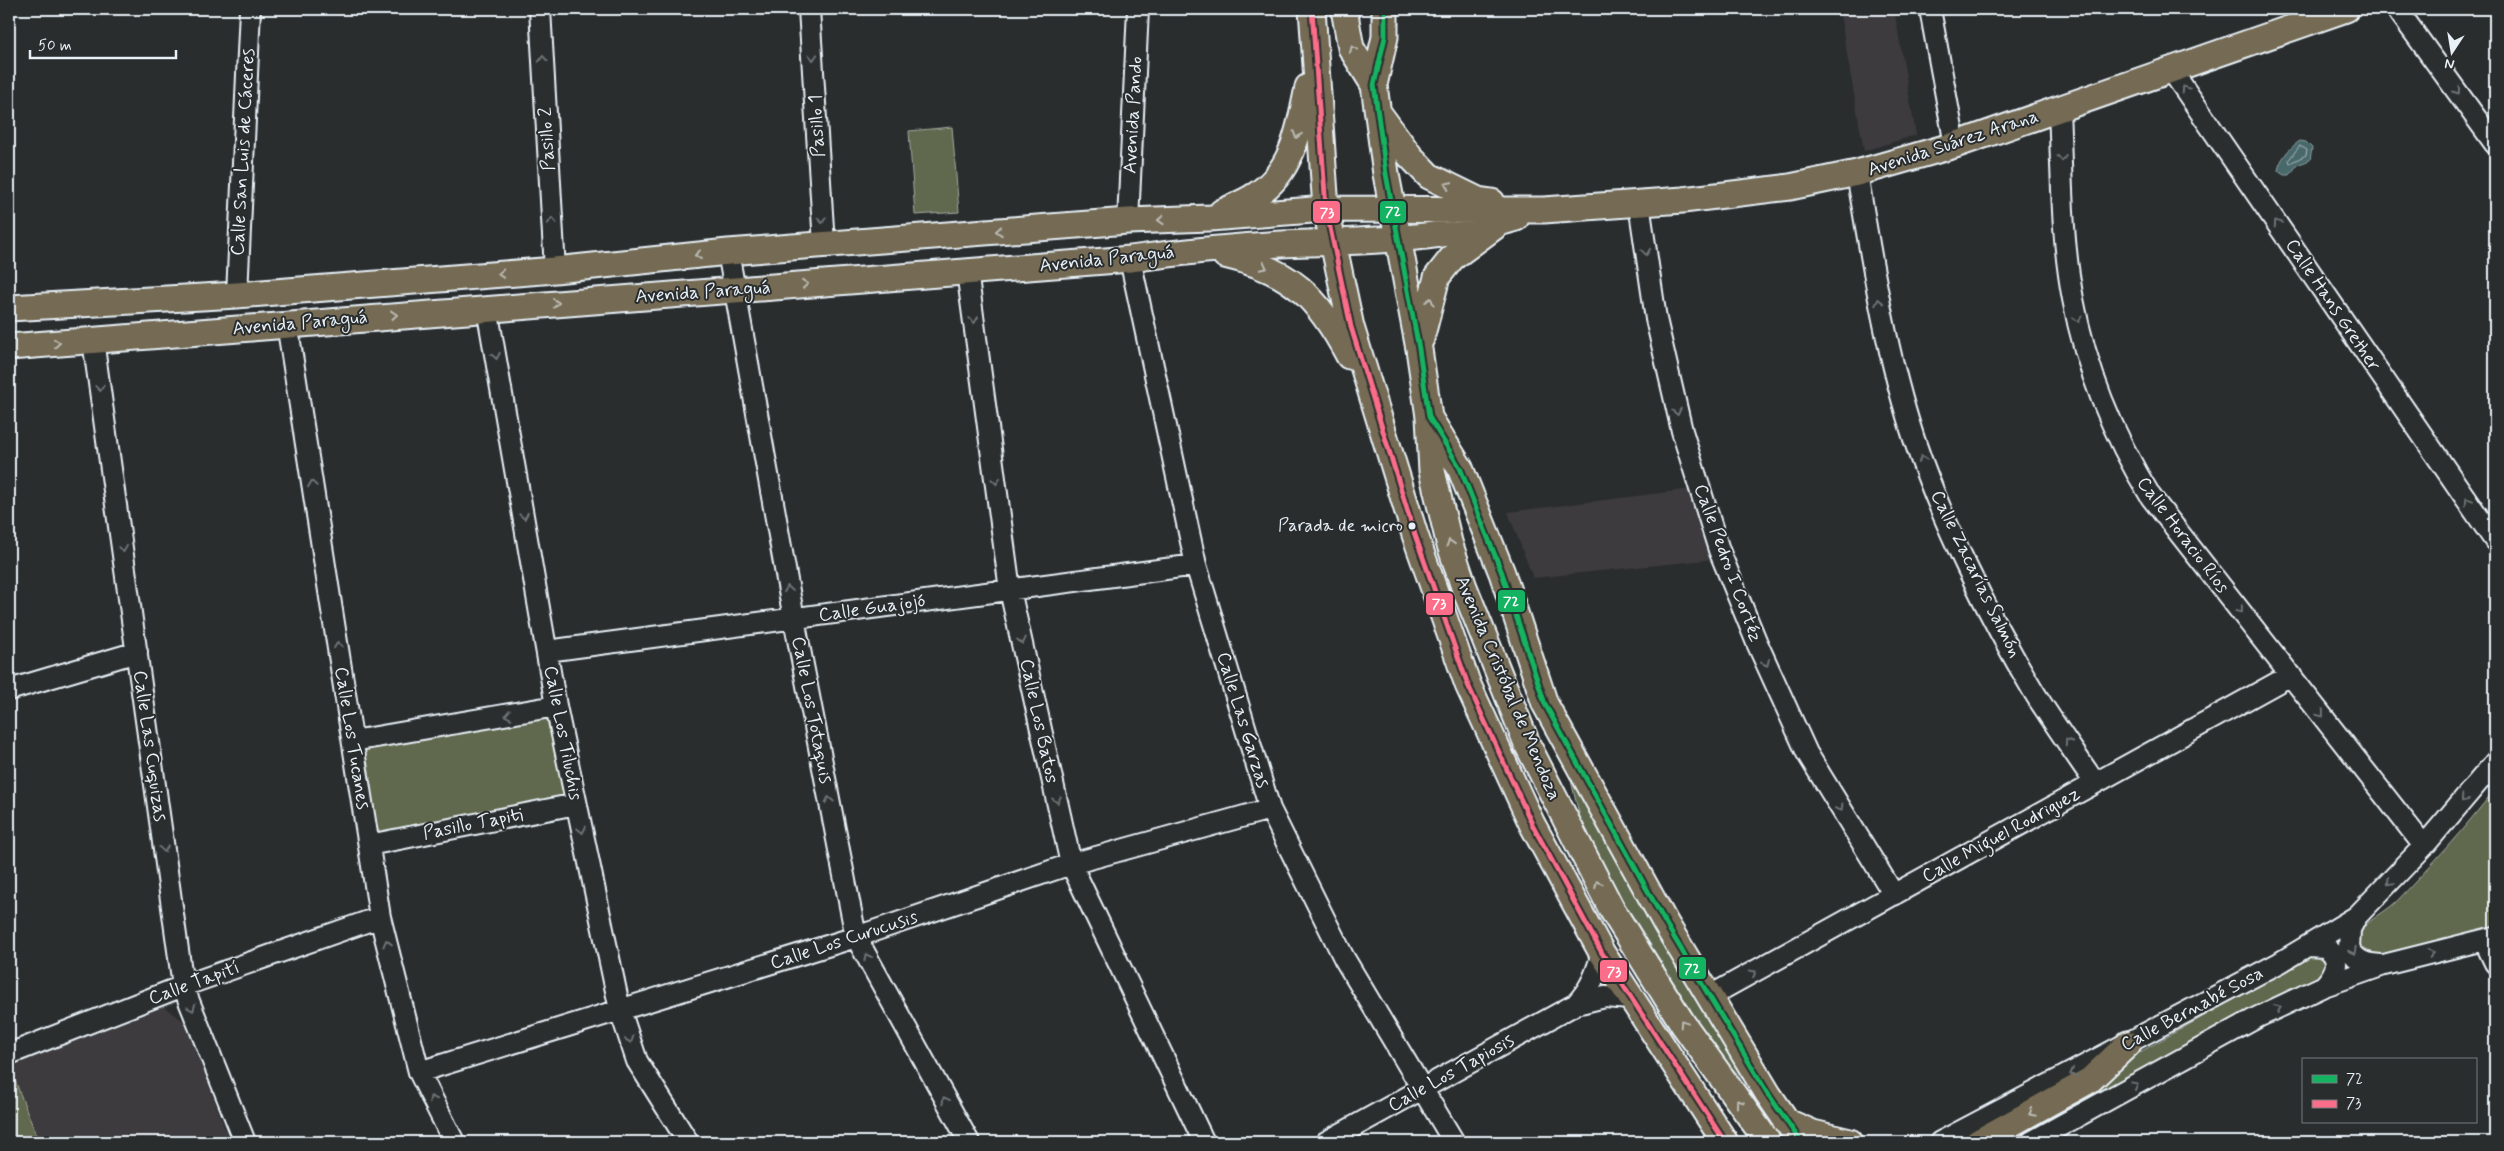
<svg xmlns="http://www.w3.org/2000/svg" width="2504" height="1151" viewBox="0 0 2504 1151" font-family="Mynerve,sans-serif">
	<style>
		.built { fill: #3d3a3e }
		.green { fill: #61674d; stroke: #a4aca2 }
		.water { fill: #4a686b; stroke: #899fa3 }
		.lines { fill: none; stroke-linecap: round; stroke-linejoin: round }
		.shore { stroke: #a9bac0; stroke-width: 1 }
		.minor-casing { stroke: #e8f1f8; stroke-width: 24 }
		.major-casing { stroke: #e8f1f8; stroke-width: 29 }
		.minor { stroke: #2a2d2e; stroke-width: 20 }
		.major { stroke: #756b52; stroke-width: 25 }
		.bus-1-casing { stroke: #2a2d2e; stroke-width: 9 }
		.bus-2-casing { stroke: #2a2d2e; stroke-width: 9 }
		.bus-1 { stroke: #13b361; stroke-width: 5 }
		.bus-2 { stroke: #fb6d88; stroke-width: 5 }
		.oneway { stroke: #babbb6 }
		.oneway2 { stroke: #6c7275 }
		.bus-dot { fill: #e8f1f8; stroke: #2a2d2e; stroke-width: 2 }
		.labels { text-anchor: middle; dominant-baseline: central; stroke-width: 4; stroke-linejoin: round; paint-order: stroke }
		.bus-label { font-size: 18px; fill: #e8f1f8; stroke: #2a2d2e; text-anchor: end }
		.street-label { font-size: 19px; fill: #e8f1f8; stroke: #2a2d2e }
		.line-badge { stroke: #2a2d2e; stroke-width: 2 }
		.badge-label { font-size: 14px; text-anchor: middle; font-weight: bold; fill: #fff }
	</style>
	<rect width="100%" height="100%" fill="#2a2d2e"/>
	<filter id="ink" filterUnits="userSpaceOnUse"><feTurbulence type="fractalNoise" baseFrequency=".02" numOctaves="2"/><feDisplacementMap in="SourceGraphic" scale="10" xChannelSelector="R" yChannelSelector="G"/><feConvolveMatrix kernelMatrix="1 2 1 2 8 2 1 2 1" color-interpolation-filters="sRGB"/></filter>
	<g filter="url(#ink)">
		<path class="built" d="M 1839,9 L 1894,9 L 1916,135 L 1864,151 Z
			M 1693,489 L 1715,559 L 1533,578 L 1508,512 Z
			M 160,1004 L 185,1022 L 230,1142 L 39,1142 L 14,1078 L 15,1066 L 20,1060 Z"/>
		<path class="green" d="M 952,127 L 959,212 L 915,215 L 909,131 Z
			M 549,714 L 564,801 L 375,837 L 362,748 Z
			M 1567,765 L 1752,1089 L 1699,1034 L 1620,907 L 1581,821 Z
			M 2495,789 L 2495,927 L 2381,957 C 2365,956 2361,951 2356,937 C 2365,921 2383,914 2396,902 C 2431,866 2465,828 2495,789 Z
			M 2315,954 L 2325,958 L 2328,973 L 2011,1142 L 1990,1142 L 2122,1062 Z
			M 14,1078 L 39,1142 L 9,1142 L 9,1080 Z"/>
		<path class="water" d="M 2300,141 L 2306,142 L 2312,148 L 2310,160 L 2297,165 L 2290,175 L 2284,175 L 2278,171 C 2279,160 2290,147 2300,141 Z"/>
		<g class="lines">
			<path class="shore" d="M 2300,146 L 2307,150 L 2306,155 L 2290,163 L 2289,160 Z"/>
			<defs>
				<path id="minor" d="M 540,9 L 555,270
					M 809,9 L 824,244
					M 1930,9 L 1955,145
					M 2397,9 L 2495,144
					M 2170,68 L 2495,541
					M 2059,109 C 2062,172 2061,237 2073,299 C 2086,369 2114,437 2151,497 L 2424,846
					M 1857,173 C 1872,263 1886,353 1914,439 C 1942,522 1989,617 2034,692 C 2053,723 2075,753 2095,783
					M 1639,204 L 1656,319 L 1682,431 L 1719,550 L 1757,643 L 1807,753 L 1894,895
					M 1128,221 L 1138,9
					M 728,252 L 794,619 L 856,937 L 969,1142
					M 1130,259 L 1196,565 L 1270,809 L 1344,958 L 1454,1142
					M 967,271 L 1010,590 L 1071,864 L 1204,1142
					M 237,295 L 250,9
					M 487,308 L 556,706 L 620,1010 L 637,1061 L 688,1142
					M 287,323 L 380,917 L 419,1072 L 454,1142
					M 93,340 L 183,986 L 245,1142
					M 547,651 L 1196,565
					M 9,690 L 137,652
					M 353,741 L 556,706
					M 369,845 L 576,804
					M 2357,916 L 2350,929 L 2349,948 C 2357,962 2366,964 2381,965
					M 2484,940 L 2495,963
					M 2307,946 L 2325,947 C 2343,958 2336,973 2324,986
					M 1710,996 L 2291,675
					M 1576,1004 C 1591,988 1596,974 1602,953
					M 9,1054 L 183,986 L 380,917
					M 419,1072 L 856,937 L 1071,864 L 1270,809
					M 1326,1142 L 1576,1004 L 1605,997 L 1630,999
					M 1940,1142 L 2279,963 L 2357,916 L 2424,846 L 2495,762
					M 2031,1142 L 2258,1017 L 2324,986 L 2384,965 L 2495,937"/>
				<path id="major" d="M 1312,9 L 1326,209 L 1351,327 L 1415,535 L 1468,685 L 1532,824 L 1602,953 L 1725,1142
					M 1344,9 L 1351,48 L 1374,85 L 1386,174 L 1419,349 L 1429,417 L 1432,471 L 1449,542 L 1464,587 L 1528,746 L 1611,908 L 1683,1024 L 1768,1142
					M 1374,85 L 1385,37 L 1385,9
					M 1380,115 L 1410,156 L 1429,176 L 1478,200 L 1492,202
					M 1222,212 C 1233,207 1246,202 1256,195 C 1293,172 1300,127 1308,87
					M 1225,255 C 1291,270 1318,297 1349,356
					M 9,308 L 237,295 L 555,270 L 728,252 L 1128,221 L 1210,218 L 1326,209 L 1544,210 L 1683,200 L 1790,187 L 1857,173 L 1955,145 L 2346,9
					M 1421,339 L 1437,277 L 1452,258 L 1494,227
					M 9,347 L 1130,259 C 1181,252 1231,247 1282,244 C 1360,241 1440,241 1516,218
					M 1430,419 L 1460,468 L 1502,573 L 1545,704 L 1666,924 L 1768,1094 L 1801,1142
					M 1785,1121 L 1813,1133 L 1850,1142
					M 1978,1142 L 2090,1080 L 2128,1044"/>
			</defs>
			<use href="#minor" class="minor-casing"/>
			<use href="#major" class="major-casing"/>
			<use href="#minor" class="minor"/>
			<use href="#major" class="major"/>
			<defs>
				<path id="bus-1" d="M 1385,9 L 1385,37 L 1374,85 L 1386,174 L 1419,349 L 1429,417 L 1460,468 L 1502,573 L 1545,704 L 1666,924 L 1768,1094 L 1801,1142"/>
				<path id="bus-2" d="M 1312,9 L 1326,209 L 1351,327 L 1415,535 L 1468,685 L 1532,824 L 1602,953 L 1725,1142"/>
			</defs>
			<use href="#bus-1" class="bus-1-casing"/>
			<use href="#bus-2" class="bus-2-casing"/>
			<use href="#bus-1" class="bus-1"/>
			<use href="#bus-2" class="bus-2"/>
		</g>
		<defs><path id="oneway-chevron" d="M-2-3.5L2.5 0L-2 3.5" fill="none" stroke-width="1.6" stroke-linecap="round" stroke-linejoin="round" transform="scale(1.25)"/></defs>
		<g class="oneway">
			<use href="#oneway-chevron" transform="translate(1353 49) rotate(-113)"/>
			<use href="#oneway-chevron" transform="translate(1297 135) rotate(106)"/>
			<use href="#oneway-chevron" transform="translate(1448 185) rotate(-154)"/>
			<use href="#oneway-chevron" transform="translate(1161 220) rotate(178)"/>
			<use href="#oneway-chevron" transform="translate(999 231) rotate(176)"/>
			<use href="#oneway-chevron" transform="translate(698 255) rotate(174)"/>
			<use href="#oneway-chevron" transform="translate(1264 267) rotate(28)"/>
			<use href="#oneway-chevron" transform="translate(501 274) rotate(176)"/>
			<use href="#oneway-chevron" transform="translate(805 284) rotate(-5)"/>
			<use href="#oneway-chevron" transform="translate(1430 301) rotate(-74)"/>
			<use href="#oneway-chevron" transform="translate(556 303) rotate(-4)"/>
			<use href="#oneway-chevron" transform="translate(394 315) rotate(-4)"/>
			<use href="#oneway-chevron" transform="translate(57 343) rotate(-5)"/>
			<use href="#oneway-chevron" transform="translate(1450 543) rotate(-107)"/>
			<use href="#oneway-chevron" transform="translate(1598 884) rotate(-117)"/>
			<use href="#oneway-chevron" transform="translate(1683 1023) rotate(-124)"/>
			<use href="#oneway-chevron" transform="translate(1739 1103) rotate(-126)"/>
			<use href="#oneway-chevron" transform="translate(2032 1113) rotate(152)"/>
		</g>
		<g class="oneway2">
			<use href="#oneway-chevron" transform="translate(813 57) rotate(87)"/>
			<use href="#oneway-chevron" transform="translate(543 59) rotate(-93)"/>
			<use href="#oneway-chevron" transform="translate(2185 89) rotate(-124)"/>
			<use href="#oneway-chevron" transform="translate(2457 91) rotate(54)"/>
			<use href="#oneway-chevron" transform="translate(2062 158) rotate(87)"/>
			<use href="#oneway-chevron" transform="translate(822 220) rotate(87)"/>
			<use href="#oneway-chevron" transform="translate(552 221) rotate(-93)"/>
			<use href="#oneway-chevron" transform="translate(2277 223) rotate(-124)"/>
			<use href="#oneway-chevron" transform="translate(1646 252) rotate(82)"/>
			<use href="#oneway-chevron" transform="translate(1879 302) rotate(-102)"/>
			<use href="#oneway-chevron" transform="translate(2078 319) rotate(76)"/>
			<use href="#oneway-chevron" transform="translate(974 320) rotate(82)"/>
			<use href="#oneway-chevron" transform="translate(496 356) rotate(80)"/>
			<use href="#oneway-chevron" transform="translate(100 388) rotate(82)"/>
			<use href="#oneway-chevron" transform="translate(1677 412) rotate(77)"/>
			<use href="#oneway-chevron" transform="translate(1922 459) rotate(-111)"/>
			<use href="#oneway-chevron" transform="translate(996 481) rotate(82)"/>
			<use href="#oneway-chevron" transform="translate(312 484) rotate(-99)"/>
			<use href="#oneway-chevron" transform="translate(2468 501) rotate(-124)"/>
			<use href="#oneway-chevron" transform="translate(524 516) rotate(80)"/>
			<use href="#oneway-chevron" transform="translate(123 549) rotate(82)"/>
			<use href="#oneway-chevron" transform="translate(788 589) rotate(-100)"/>
			<use href="#oneway-chevron" transform="translate(2240 610) rotate(52)"/>
			<use href="#oneway-chevron" transform="translate(1022 641) rotate(78)"/>
			<use href="#oneway-chevron" transform="translate(338 645) rotate(-99)"/>
			<use href="#oneway-chevron" transform="translate(1766 663) rotate(66)"/>
			<use href="#oneway-chevron" transform="translate(2321 714) rotate(52)"/>
			<use href="#oneway-chevron" transform="translate(508 715) rotate(170)"/>
			<use href="#oneway-chevron" transform="translate(2068 742) rotate(-124)"/>
			<use href="#oneway-chevron" transform="translate(2464 799) rotate(130)"/>
			<use href="#oneway-chevron" transform="translate(829 800) rotate(-101)"/>
			<use href="#oneway-chevron" transform="translate(1057 800) rotate(78)"/>
			<use href="#oneway-chevron" transform="translate(1840 808) rotate(58)"/>
			<use href="#oneway-chevron" transform="translate(582 830) rotate(78)"/>
			<use href="#oneway-chevron" transform="translate(164 849) rotate(82)"/>
			<use href="#oneway-chevron" transform="translate(2390 882) rotate(133)"/>
			<use href="#oneway-chevron" transform="translate(387 943) rotate(-104)"/>
			<use href="#oneway-chevron" transform="translate(2353 951) rotate(63)"/>
			<use href="#oneway-chevron" transform="translate(2431 953) rotate(-14)"/>
			<use href="#oneway-chevron" transform="translate(867 957) rotate(-119)"/>
			<use href="#oneway-chevron" transform="translate(1753 973) rotate(-29)"/>
			<use href="#oneway-chevron" transform="translate(192 1008) rotate(68)"/>
			<use href="#oneway-chevron" transform="translate(2278 1008) rotate(-25)"/>
			<use href="#oneway-chevron" transform="translate(630 1040) rotate(71)"/>
			<use href="#oneway-chevron" transform="translate(2073 1073) rotate(152)"/>
			<use href="#oneway-chevron" transform="translate(2135 1085) rotate(-29)"/>
			<use href="#oneway-chevron" transform="translate(432 1099) rotate(-117)"/>
			<use href="#oneway-chevron" transform="translate(945 1100) rotate(-119)"/>
		</g>
	</g>
	<circle class="bus-dot" cx="1412" cy="526" r="4.5"/>
	<g class="labels">
		<g class="bus-label">
			<text x="1403" y="526">Parada de micro</text>
		</g>
		<g class="street-label">
			<text transform="translate(1133 115) rotate(-87)">Avenida Pando</text>
			<text transform="translate(817 126) rotate(-93)">Pasillo 1</text>
			<text transform="translate(547 139) rotate(-93)">Pasillo 2</text>
			<text transform="translate(1953 143) rotate(-18)">Avenida Suárez Arana</text>
			<text transform="translate(243 152) rotate(-87)">Calle San Luis de Cáceres</text>
			<text transform="translate(1107 259) rotate(-6)">Avenida Paraguá</text>
			<text transform="translate(703 292) rotate(-4)">Avenida Paraguá</text>
			<text transform="translate(2333 305) rotate(56)">Calle Hans Grether</text>
			<text transform="translate(300 323) rotate(-5)">Avenida Paraguá</text>
			<text transform="translate(2183 535) rotate(53)">Calle Horacio Ríos</text>
			<text transform="translate(1728 563) rotate(70)">Calle Pedro I Cortéz</text>
			<text transform="translate(1976 574) rotate(64)">Calle Zacarías Salmón</text>
			<text transform="translate(872 608) rotate(-8)">Calle Guajojó</text>
			<text transform="translate(1508 688) rotate(67)">Avenida Cristóbal de Mendoza</text>
			<text transform="translate(812 710) rotate(79)">Calle Los Totaquis</text>
			<text transform="translate(1243 720) rotate(73)">Calle Las Garzas</text>
			<text transform="translate(1039 721) rotate(78)">Calle Los Batos</text>
			<text transform="translate(563 733) rotate(79)">Calle Los Tiluchis</text>
			<text transform="translate(352 738) rotate(81)">Calle Los Tucanes</text>
			<text transform="translate(150 746) rotate(82)">Calle Las Cuquizas</text>
			<text transform="translate(473 824) rotate(-11)">Pasillo Tapiti</text>
			<text transform="translate(2001 835) rotate(-29)">Calle Miguel Rodriguez</text>
			<text transform="translate(844 940) rotate(-18)">Calle Los Curucusis</text>
			<text transform="translate(194 983) rotate(-20)">Calle Tapití</text>
			<text transform="translate(2192 1009) rotate(-28)">Calle Bernabé Sosa</text>
			<text transform="translate(1451 1073) rotate(-29)">Calle Los Tapiosis</text>
		</g>
	</g>
	<g class="line-badge">
		<rect x="1379" y="200" width="28" height="24" rx="5" fill="#13b361"/>
		<rect x="1312" y="200" width="29" height="24" rx="5" fill="#fb6d88"/>
		<rect x="1497" y="589" width="29" height="24" rx="5" fill="#13b361"/>
		<rect x="1425" y="592" width="29" height="24" rx="5" fill="#fb6d88"/>
		<rect x="1678" y="956" width="29" height="24" rx="5" fill="#13b361"/>
		<rect x="1599" y="959" width="29" height="24" rx="5" fill="#fb6d88"/>
	</g>
	<g class="badge-label">
		<text x="1393" y="216">72</text>
		<text x="1327" y="217">73</text>
		<text x="1511" y="606">72</text>
		<text x="1439" y="608">73</text>
		<text x="1692" y="973">72</text>
		<text x="1614" y="976">73</text>
	</g>
	<rect width="2504" height="1151" fill="none" stroke="#2a2d2e" stroke-width="30"/>
	<rect x="15" y="15" width="2474" height="1121" fill="none" stroke="#e8f1f8" stroke-width="2" filter="url(#ink)"/>
	<rect x="2302" y="1058" width="175" height="65" fill="#2a2d2e" stroke="#767b7f"/>
	<rect x="2312" y="1075" width="25" height="8" fill="#13b361" stroke="#767b7f"/>
	<text x="2346" y="1084" font-size="15" fill="#e8f1f8">72</text>
	<rect x="2312" y="1100" width="25" height="8" fill="#fb6d88" stroke="#767b7f"/>
	<text x="2346" y="1108" font-size="15" fill="#e8f1f8">73</text>
	<g transform="translate(2452 52) rotate(192)" stroke="#2a2d2e" stroke-width="4" paint-order="stroke">
	<path d="M0-4L9 19L0 12L-9 19Z" fill="#e8f1f8"/>
	<text y="-8" font-size="14" font-weight="bold" text-anchor="middle" fill="#e8f1f8">N</text>
	</g>
	<path d="M30 50v8h146v-8" fill="none" stroke="#e8f1f8" stroke-width="2.5"/>
	<text x="38" y="50" font-size="15" fill="#e8f1f8" stroke="#2a2d2e" stroke-width="4" paint-order="stroke">50 m</text>
</svg>
